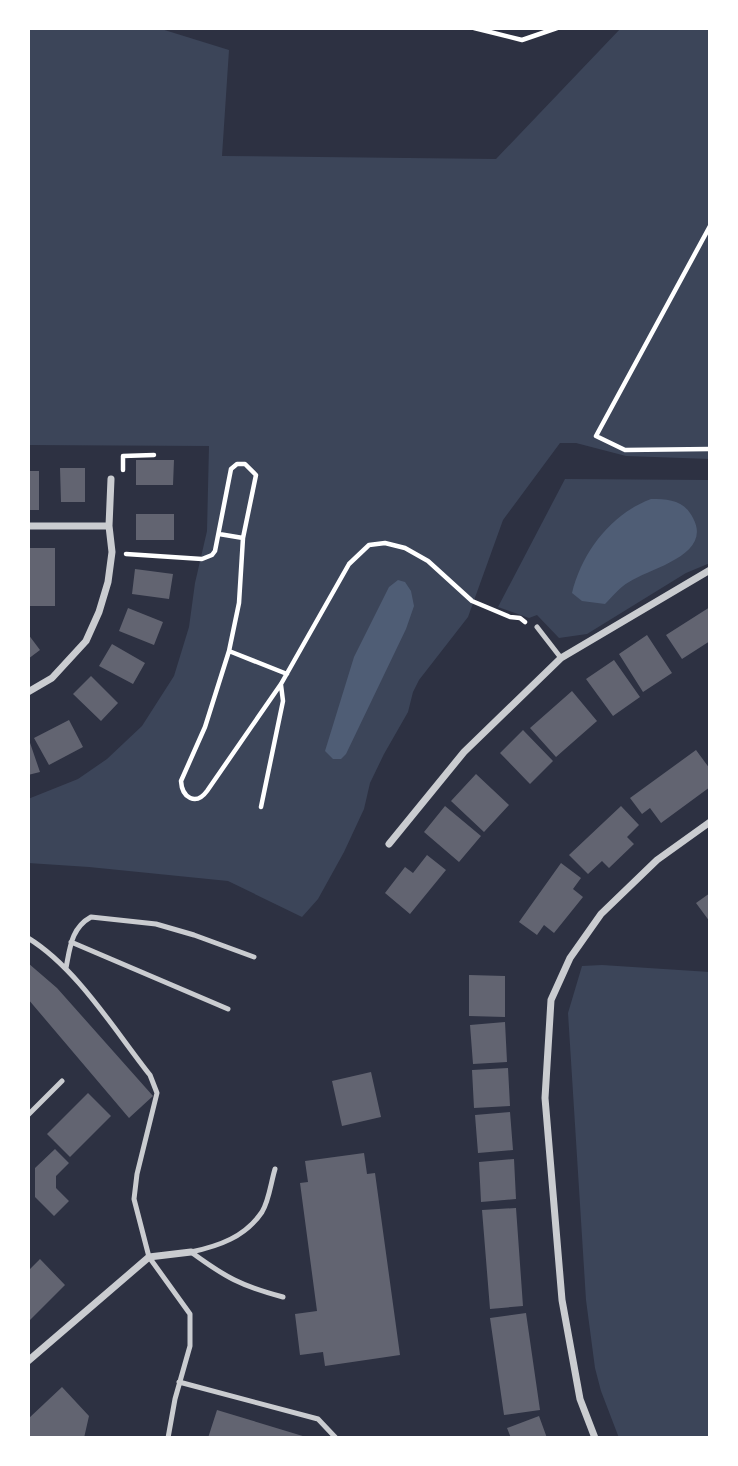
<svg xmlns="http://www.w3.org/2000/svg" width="738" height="1466" viewBox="0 0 738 1466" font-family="Arial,sans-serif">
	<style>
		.green { fill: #3c4559 }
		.water { fill: #4f5d75 }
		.building { fill: #626471 }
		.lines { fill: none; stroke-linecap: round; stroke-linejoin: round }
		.path { stroke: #fff; stroke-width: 4.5 }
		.service { stroke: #caccd0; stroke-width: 5 }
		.minor { stroke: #caccd0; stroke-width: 7 }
	</style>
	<rect width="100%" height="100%" fill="#2d3142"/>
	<path class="green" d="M 28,28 L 158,28 L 229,50 L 222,156 L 496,159 L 621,28 L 710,28 L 710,459 L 626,456 L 576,443 L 560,443 L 503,520 L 468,617 L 419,680 L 413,692 L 408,712 L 384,754 L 370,783 L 364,809 L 344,852 L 318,899 L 302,917 L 228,881 L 89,867 L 28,863 L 28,799 L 78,779 L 107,759 L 142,726 L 174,676 L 189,627 L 195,583 L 207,531 L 209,446 L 28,445 Z
		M 565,479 L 710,480 L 710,563 L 686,573 L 587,634 L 559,638 L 537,615 L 529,618 L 498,607 Z
		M 602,965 L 710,972 L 710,1438 L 619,1438 L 601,1391 L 595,1368 L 586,1300 L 568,1013 L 582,966 Z"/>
	<path class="water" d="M 651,499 C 669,499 684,500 693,518 C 713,555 651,568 629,582 C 620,587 612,597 605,604 L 582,601 L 572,593 C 582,552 611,514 651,499 Z
		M 398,580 L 405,582 L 411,591 L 414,606 L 406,629 L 346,754 L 341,759 L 333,759 L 325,751 L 354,657 L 389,587 Z"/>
	<path class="building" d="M 136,460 L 174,460 L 173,485 L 136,485 Z
		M 60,468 L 85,468 L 85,502 L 61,502 Z
		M 28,471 L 39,471 L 39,510 L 28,510 Z
		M 136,514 L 174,514 L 174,540 L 136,540 Z
		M 28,548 L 55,548 L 55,606 L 28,606 Z
		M 135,569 L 173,574 L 169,599 L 132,594 Z
		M 710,607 L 710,641 L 682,659 L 666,635 Z
		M 128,608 L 163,622 L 154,645 L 119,631 Z
		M 28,634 L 40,650 L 28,659 Z
		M 647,635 L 672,673 L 643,692 L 619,654 Z
		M 112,644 L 145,663 L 133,684 L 99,666 Z
		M 614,660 L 640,697 L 613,716 L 586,679 Z
		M 91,676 L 118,703 L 101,721 L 73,694 Z
		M 572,691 L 597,721 L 556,757 L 530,728 Z
		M 69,720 L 83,747 L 49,765 L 34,738 Z
		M 523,730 L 553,761 L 530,784 L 500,753 Z
		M 28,737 L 40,772 L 28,775 Z
		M 696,750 L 710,769 L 710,787 L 661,823 L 650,808 L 642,814 L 630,798 Z
		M 476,774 L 509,805 L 484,832 L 451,801 Z
		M 445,806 L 481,836 L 459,862 L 424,832 Z
		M 621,806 L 639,825 L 627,837 L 634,844 L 609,868 L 602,861 L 588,874 L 569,855 Z
		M 427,855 L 446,870 L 410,914 L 385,893 L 405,867 L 413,873 Z
		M 561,863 L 581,878 L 573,889 L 583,897 L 554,933 L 544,925 L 537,935 L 519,922 Z
		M 710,893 L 710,922 L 696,903 Z
		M 28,963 L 57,988 L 153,1096 L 129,1118 L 28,999 Z
		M 469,975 L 505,976 L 505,1017 L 469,1016 Z
		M 505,1022 L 507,1062 L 473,1064 L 470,1025 Z
		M 508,1068 L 510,1106 L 474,1108 L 472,1070 Z
		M 371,1072 L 381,1117 L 342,1126 L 332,1081 Z
		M 88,1093 L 111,1116 L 70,1157 L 47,1134 Z
		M 510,1112 L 513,1150 L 478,1153 L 475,1115 Z
		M 55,1149 L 69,1163 L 56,1176 L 56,1188 L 69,1201 L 54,1216 L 35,1197 L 35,1168 Z
		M 364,1153 L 367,1174 L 375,1173 L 400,1355 L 325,1366 L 323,1352 L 300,1355 L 295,1314 L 317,1311 L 300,1183 L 308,1182 L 305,1161 Z
		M 514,1159 L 516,1199 L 481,1202 L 479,1162 Z
		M 516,1208 L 523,1306 L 490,1309 L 482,1210 Z
		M 40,1259 L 65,1285 L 28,1322 L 28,1271 Z
		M 526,1313 L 540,1410 L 504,1415 L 490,1318 Z
		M 62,1387 L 89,1416 L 84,1438 L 28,1438 L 28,1419 Z
		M 217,1410 L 306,1437 L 306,1438 L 208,1438 Z
		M 539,1416 L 547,1438 L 511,1438 L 507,1428 Z"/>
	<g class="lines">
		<path class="path" d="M 474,28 L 522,40 L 557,28
			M 710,226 L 596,436 L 625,450 L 710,449
			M 123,470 L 123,456 L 154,455
			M 219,534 L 243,538
			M 126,554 L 202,559 L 212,555 L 215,551 L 231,469 L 237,464 L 245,464 L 256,475 L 243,538 L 239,603 L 229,651 L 205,727 L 181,781 C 182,798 196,806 207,791 L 281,684 L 349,564 L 369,545 L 385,543 L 405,548 L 428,561 L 472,601 L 510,617 L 520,618 L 525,622
			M 229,651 L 287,674
			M 261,807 L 283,701 L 281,685"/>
		<path class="service" d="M 537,627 L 561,658
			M 28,938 C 77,968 115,1031 150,1075 L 157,1093 L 137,1174 L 134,1199 L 149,1257 L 190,1314 L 190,1346 L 175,1399 L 168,1438
			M 71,942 L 228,1009
			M 66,968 C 70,948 71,928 91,917 L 156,924 L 194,935 L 254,957
			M 28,1115 L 62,1081
			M 191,1252 C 219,1246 245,1237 262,1212 C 269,1201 271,1182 275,1169
			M 191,1252 C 225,1277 241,1286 283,1297
			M 179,1382 L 318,1419 L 336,1438"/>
		<path class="minor" d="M 28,526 L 109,526 L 112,552 L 108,582 L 99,612 L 86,641 L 52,678 L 28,692
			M 109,526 L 111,479
			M 389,844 L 464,752 L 561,658 L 710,570
			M 28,1361 L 149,1257 L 191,1252
			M 595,1438 L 580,1399 L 562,1300 L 545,1098 L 551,1000 L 570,958 L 601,914 L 657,860 L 710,822"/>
	</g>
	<rect width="738" height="1466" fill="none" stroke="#ffffff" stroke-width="60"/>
</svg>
